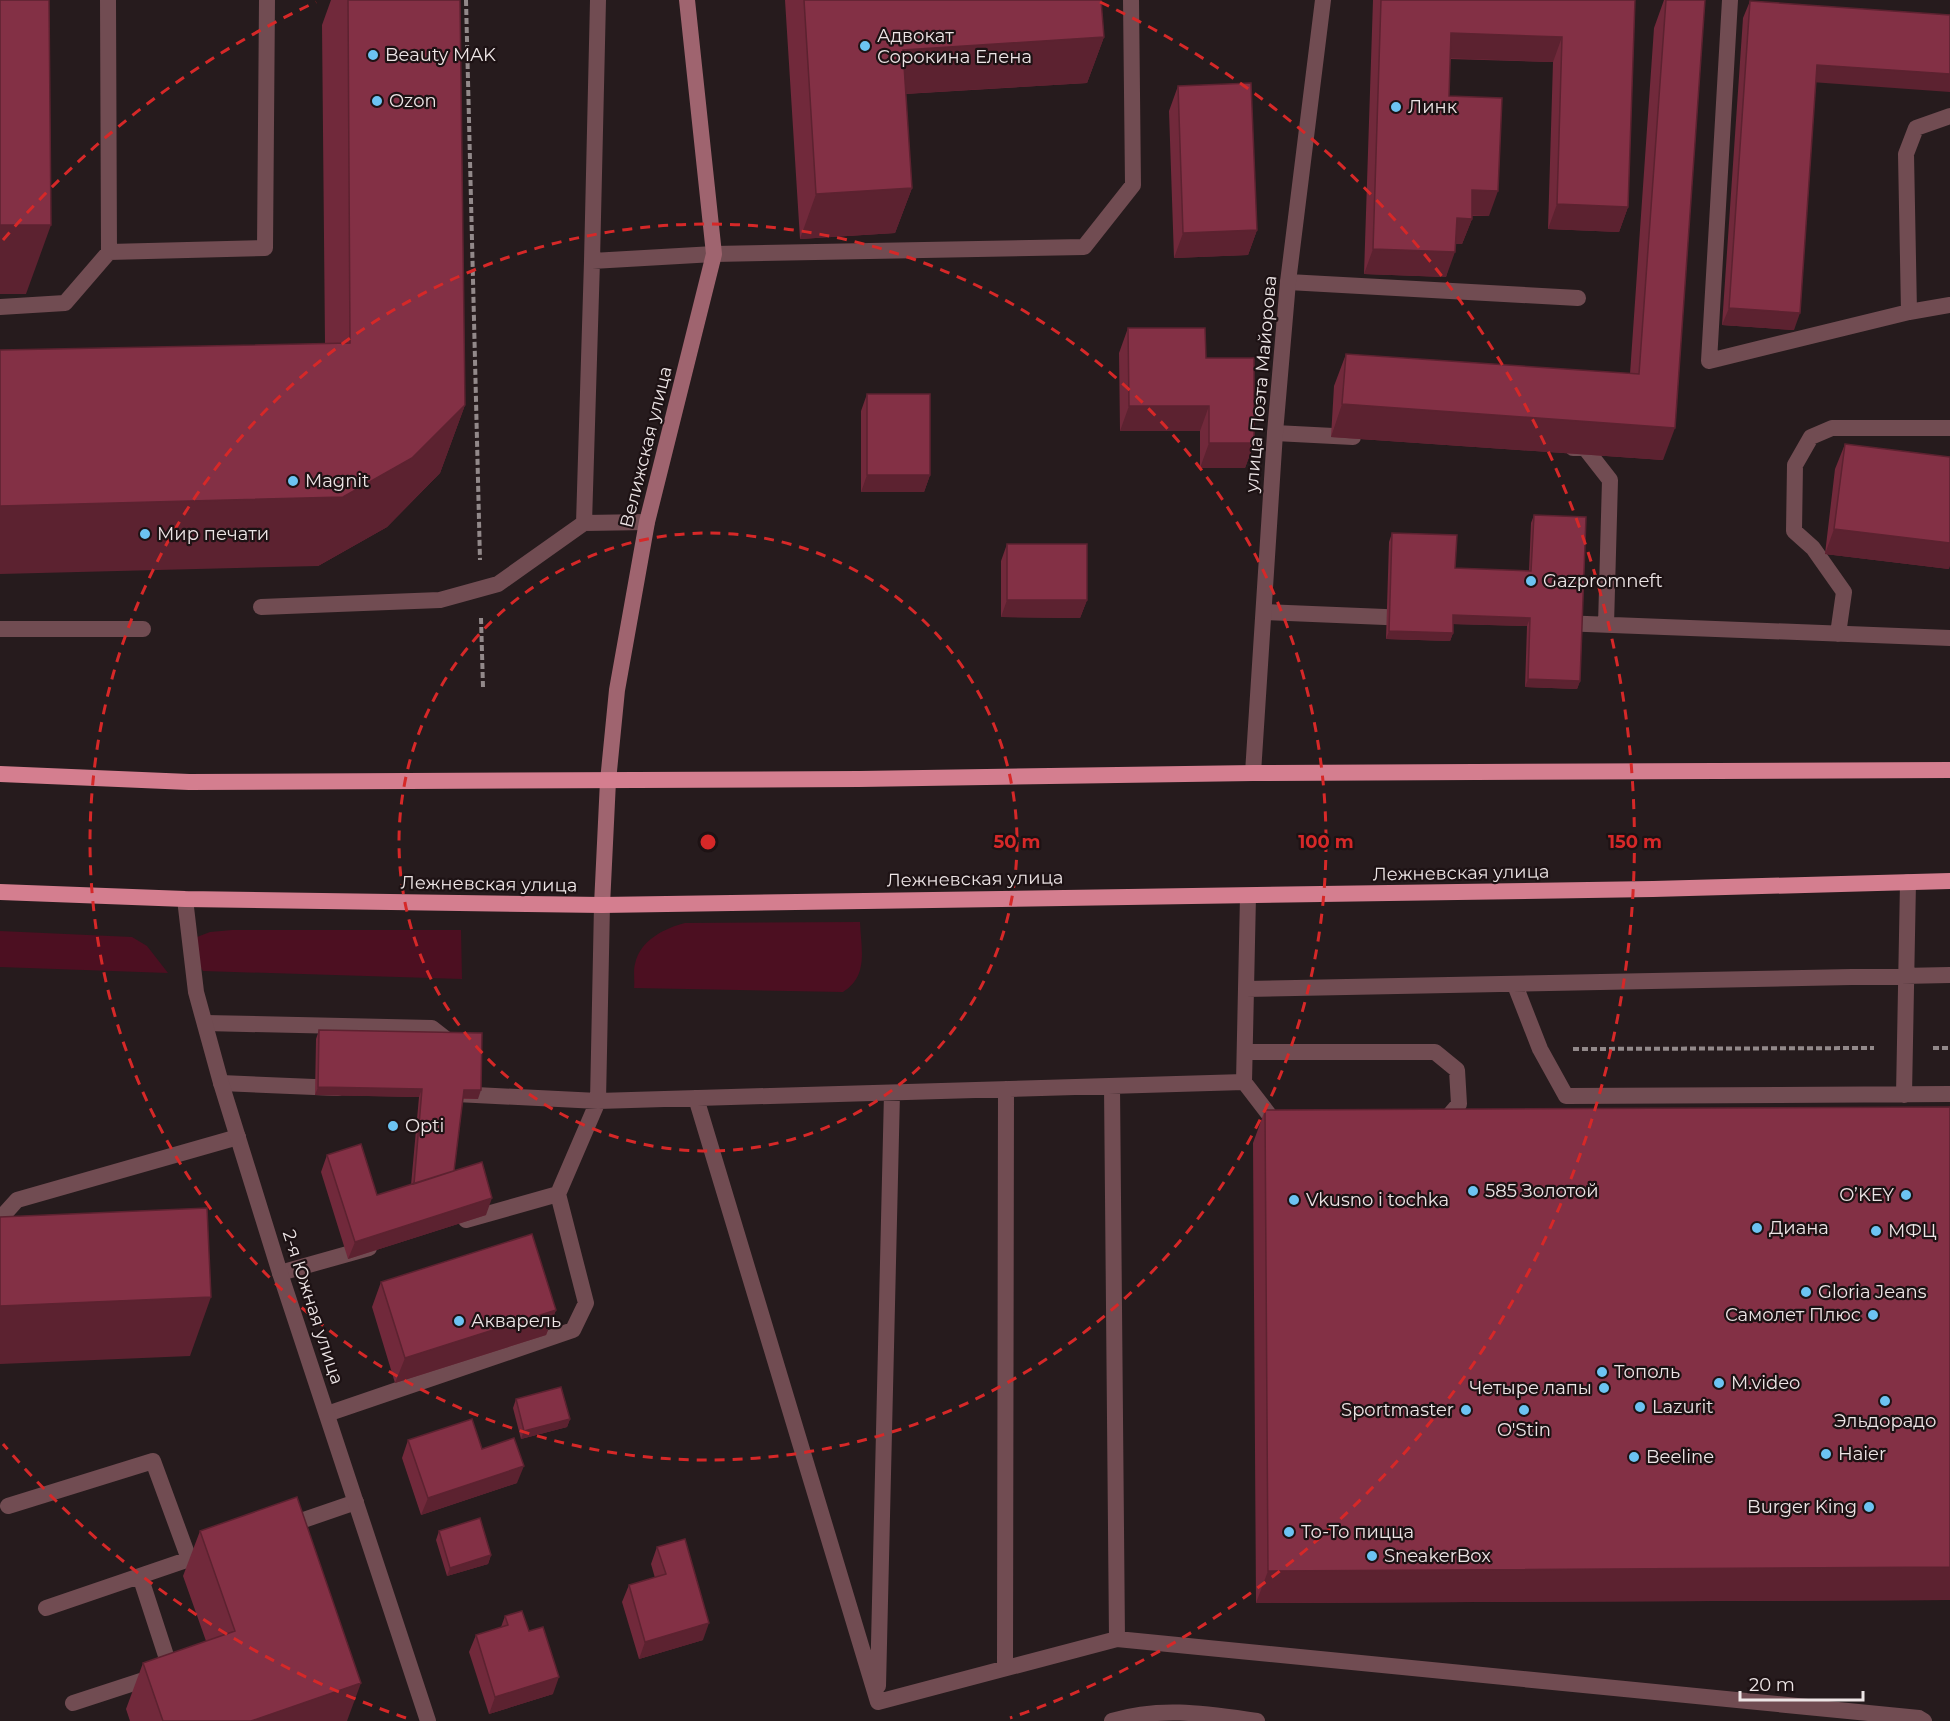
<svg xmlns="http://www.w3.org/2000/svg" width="1950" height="1721" viewBox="0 0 1950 1721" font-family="Montserrat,sans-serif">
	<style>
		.green { fill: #4c0f21 }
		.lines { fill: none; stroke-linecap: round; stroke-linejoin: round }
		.path { stroke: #92898a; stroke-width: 4; stroke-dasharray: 6 3; stroke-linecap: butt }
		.service { stroke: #714c52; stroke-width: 16 }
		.minor { stroke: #714c52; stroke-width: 16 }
		.secondary { stroke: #9f646f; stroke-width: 16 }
		.trunk { stroke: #d47e8f; stroke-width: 16 }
		.wall { fill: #71293b }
		.shaded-wall { fill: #5c2230 }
		.building { fill: #833045; stroke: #5c2230; stroke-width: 1.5 }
		.ring { fill: none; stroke: #d62828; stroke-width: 3; stroke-dasharray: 10 8 }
		.poi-dot { fill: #6cc3f2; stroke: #1d1214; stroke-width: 2 }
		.labels { text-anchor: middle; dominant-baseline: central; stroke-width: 4.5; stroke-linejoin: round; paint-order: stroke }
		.poi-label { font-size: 18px; fill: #ede5e6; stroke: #1d1214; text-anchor: start }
		.street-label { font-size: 18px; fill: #ede5e6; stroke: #1d1214 }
		.centre { fill: #d62828; stroke: #1d1214; stroke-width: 3 }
		.ring-label { font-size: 18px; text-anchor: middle; font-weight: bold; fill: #d62828; stroke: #1d1214; stroke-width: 4.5; stroke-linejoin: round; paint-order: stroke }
	</style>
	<rect width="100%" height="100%" fill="#261b1d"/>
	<path class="green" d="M 860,922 C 861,949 869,976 843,992 L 634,988 C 635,981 633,971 635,964 C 640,940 665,928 685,923 Z
		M 232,930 L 461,930 L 462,979 L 203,971 L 195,959 L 197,937 L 210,932 Z
		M 0,931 L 132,937 L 147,946 L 168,973 L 0,967 Z"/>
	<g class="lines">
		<path class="path" d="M 466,0 L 480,560
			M 481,618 L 483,687
			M 1933,1048 L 1950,1048
			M 1573,1049 L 1874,1048"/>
		<path class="service" d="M 108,0 L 109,252
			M 1730,0 L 1709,361 L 1909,312 L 1950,305
			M 592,261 L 598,0
			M 1288,282 L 1578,298
			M 0,307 L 65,303 L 109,252 L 265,248 L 267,0
			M 1909,312 L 1906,154 L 1916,128 L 1950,116
			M 1275,433 L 1353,437
			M 1573,448 L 1585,448 L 1610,480 L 1606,625
			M 647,522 L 584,523 L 592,261 L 714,254 L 1084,247 L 1133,185 L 1131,0
			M 261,607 L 440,600 L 498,584 L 584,523
			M 1264,612 L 1409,618
			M 1561,623 L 1950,638
			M 0,629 L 143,629
			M 1838,634 L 1844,592 L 1813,548 L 1794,531 L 1795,465 L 1811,437 L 1832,428 L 1950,428
			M 1248,896 L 1244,1082 L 1277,1125 L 1282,1125
			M 1515,985 L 1540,1049 L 1566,1096 L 1950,1094
			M 1246,989 L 1950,975
			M 205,1023 L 432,1028 L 455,1046
			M 1245,1052 L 1435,1052 L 1457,1070 L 1459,1104 L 1442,1124 L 1440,1124
			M 221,1083 L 338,1088
			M 456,1094 L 598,1101 L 1244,1082
			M 1904,1095 L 1908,882
			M 696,1098 L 878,1702 L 1117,1639 L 1112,1086
			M 0,1219 L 17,1200 L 238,1137
			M 466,1220 L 558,1194 L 598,1101 L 602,905
			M 280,1273 L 369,1248
			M 327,1414 L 573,1330 L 586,1303 L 558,1194
			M 8,1506 L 153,1461 L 189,1559
			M 286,1526 L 356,1502
			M 46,1608 L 210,1552
			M 1117,1639 L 1919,1718 L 1924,1721
			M 1005,1668 L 1006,1089
			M 878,1686 L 892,1093
			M 73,1703 L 171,1671 L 140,1576"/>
		<path class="minor" d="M 1253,773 L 1275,433 L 1288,282 L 1323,0
			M 185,899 L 196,992 L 221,1083 L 280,1273 L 428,1721
			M 1112,1721 C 1161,1706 1207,1714 1257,1721"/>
		<path class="secondary" d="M 602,905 L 608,781 L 617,690 L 647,522 L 714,254 L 687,0"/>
		<path class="trunk" d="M 0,774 L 189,782 L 859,779 L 1253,773 L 1950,770
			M 0,892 L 185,899 L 602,905 L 1653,889 L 1950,881"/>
	</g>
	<path class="wall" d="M 331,0 L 460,0 L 465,405 L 440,473 L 387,527 L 318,566 L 325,344 L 322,25 Z
		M 785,0 L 1101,0 L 1104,37 L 1087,83 L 905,94 L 912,188 L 895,233 L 800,239 Z
		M 1373,0 L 1635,0 L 1628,207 L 1619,232 L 1548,229 L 1553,62 L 1450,59 L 1449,96 L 1489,216 L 1472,216 L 1472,219 L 1462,244 L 1455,244 L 1446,277 L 1364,274 Z
		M 1664,0 L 1705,0 L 1663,460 L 1331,437 L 1334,386 L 1346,354 L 1630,374 L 1654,28 Z
		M 1750,1 L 1816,82 L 1794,330 L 1722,325 L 1743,18 Z
		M 1178,86 L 1257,230 L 1248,255 L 1174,258 L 1169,111 Z
		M 1128,328 L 1206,358 L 1254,443 L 1245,468 L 1200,468 L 1200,431 L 1120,431 L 1119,353 Z
		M 867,394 L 930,475 L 924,492 L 861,492 L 861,411 Z
		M 1845,444 L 1949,569 L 1825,554 L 1835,469 Z
		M 1534,515 L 1580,681 L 1577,689 L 1525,687 L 1527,626 L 1453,624 L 1453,633 L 1450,641 L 1386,639 L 1389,542 L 1392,533 L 1455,568 L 1529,571 L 1531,523 Z
		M 1007,544 L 1087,600 L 1080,618 L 1001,617 L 1001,561 Z
		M 319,1030 L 478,1099 L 463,1099 L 454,1171 L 486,1215 L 348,1259 L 321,1172 L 327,1155 L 377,1195 L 411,1185 L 419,1097 L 315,1095 L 316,1039 Z
		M 1950,1107 L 1950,1600 L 1256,1603 L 1253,1143 L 1265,1110 Z
		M 381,1282 L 556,1310 L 546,1335 L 395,1383 L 372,1307 Z
		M 516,1399 L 570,1419 L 567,1427 L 521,1439 L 513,1408 Z
		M 408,1440 L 482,1449 L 517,1483 L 421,1515 L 402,1458 Z
		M 200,1531 L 347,1721 L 130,1721 L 126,1709 L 143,1663 L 206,1641 L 183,1576 Z
		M 439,1531 L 491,1555 L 488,1564 L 447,1576 L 436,1540 Z
		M 657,1547 L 703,1640 L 639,1659 L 622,1602 L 629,1585 L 655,1578 L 651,1564 Z
		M 505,1616 L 529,1631 L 553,1694 L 489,1714 L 469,1652 L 476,1635 L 501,1627 Z"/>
	<path class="shaded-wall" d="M 1451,33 L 1562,37 L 1553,62 L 1442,58 Z
		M 1104,37 L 1087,83 L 886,95 L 903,50 Z
		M 1817,65 L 1950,74 L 1950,92 L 1811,82 Z
		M 912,188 L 895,233 L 800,239 L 816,194 Z
		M 1472,190 L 1498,191 L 1489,216 L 1463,215 Z
		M 1557,204 L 1628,207 L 1619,232 L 1548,229 Z
		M 1457,218 L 1472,219 L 1462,244 L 1447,244 Z
		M 0,225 L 51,225 L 26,294 L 0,294 Z
		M 1257,230 L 1248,255 L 1174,258 L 1183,233 Z
		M 1373,249 L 1455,252 L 1446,277 L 1364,274 Z
		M 1729,308 L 1800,313 L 1794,330 L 1722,325 Z
		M 1342,404 L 1675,428 L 1663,460 L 1331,437 Z
		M 465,405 L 440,473 L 387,527 L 318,566 L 0,574 L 0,506 Z
		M 1129,406 L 1209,406 L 1200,431 L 1120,431 Z
		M 1209,443 L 1254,443 L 1245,468 L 1200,468 Z
		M 867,475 L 930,475 L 924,492 L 861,492 Z
		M 1834,529 L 1950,543 L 1950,566 L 1949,569 L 1825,554 Z
		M 1007,600 L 1087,600 L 1080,618 L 1001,617 Z
		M 1453,615 L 1530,618 L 1527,626 L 1450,624 Z
		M 1389,631 L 1453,633 L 1450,641 L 1386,639 Z
		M 1528,679 L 1580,681 L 1577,689 L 1525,687 Z
		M 318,1087 L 422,1089 L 419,1097 L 315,1095 Z
		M 464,1090 L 481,1090 L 478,1099 L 461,1098 Z
		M 492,1198 L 486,1215 L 348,1259 L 355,1242 Z
		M 211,1297 L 190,1356 L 0,1364 L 0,1306 Z
		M 556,1310 L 546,1335 L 395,1383 L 405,1358 Z
		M 570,1419 L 567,1427 L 521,1439 L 524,1431 Z
		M 524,1466 L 517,1483 L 421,1515 L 428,1498 Z
		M 491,1555 L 488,1564 L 447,1576 L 450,1568 Z
		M 1950,1567 L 1950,1600 L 1256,1603 L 1268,1571 Z
		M 709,1623 L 703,1640 L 639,1659 L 645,1642 Z
		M 559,1677 L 553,1694 L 489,1714 L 495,1697 Z
		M 361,1683 L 347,1721 L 251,1721 Z"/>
	<path class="building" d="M 0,0 L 49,0 L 51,225 L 0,225 Z
		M 348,0 L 460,0 L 465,405 L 412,458 L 343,497 L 0,506 L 0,350 L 350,343 Z
		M 804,0 L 1101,0 L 1104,37 L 903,50 L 912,188 L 816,194 Z
		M 1381,0 L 1635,0 L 1628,207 L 1557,204 L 1562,37 L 1451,33 L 1449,96 L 1502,98 L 1498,191 L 1472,190 L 1472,219 L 1457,218 L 1455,252 L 1373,249 Z
		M 1666,0 L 1705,0 L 1675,428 L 1342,404 L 1346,354 L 1639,374 Z
		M 1750,1 L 1950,15 L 1950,74 L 1817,65 L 1800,313 L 1729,308 Z
		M 1251,83 L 1257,230 L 1183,233 L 1178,86 Z
		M 1128,328 L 1205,328 L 1206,358 L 1254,358 L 1254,443 L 1209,443 L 1209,406 L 1129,406 Z
		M 867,394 L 930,394 L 930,475 L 867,475 Z
		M 1845,444 L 1950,457 L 1950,543 L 1834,529 Z
		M 1534,515 L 1586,517 L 1580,681 L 1528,679 L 1530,618 L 1453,615 L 1453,633 L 1389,631 L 1392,533 L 1457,535 L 1455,568 L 1531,571 Z
		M 1007,544 L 1087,544 L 1087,600 L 1007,600 Z
		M 319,1030 L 482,1033 L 481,1090 L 464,1090 L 454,1171 L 414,1184 L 422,1089 L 318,1087 Z
		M 1950,1107 L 1950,1567 L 1268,1571 L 1265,1110 Z
		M 361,1144 L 377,1195 L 482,1162 L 492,1198 L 355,1242 L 327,1155 Z
		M 207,1208 L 211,1297 L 0,1306 L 0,1217 Z
		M 532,1234 L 556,1310 L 405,1358 L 381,1282 Z
		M 561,1387 L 570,1419 L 524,1431 L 516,1399 Z
		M 472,1419 L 482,1449 L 514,1438 L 524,1466 L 428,1498 L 408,1440 Z
		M 297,1497 L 361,1683 L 251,1721 L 163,1721 L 143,1663 L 235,1631 L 200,1531 Z
		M 480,1518 L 491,1555 L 450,1568 L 439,1531 Z
		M 685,1539 L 709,1623 L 645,1642 L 629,1585 L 666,1574 L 657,1547 Z
		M 522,1611 L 529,1631 L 543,1627 L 559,1677 L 495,1697 L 476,1635 L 508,1625 L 505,1616 Z"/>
	<g class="ring">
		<circle cx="708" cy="842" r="309"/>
		<circle cx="708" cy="842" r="618"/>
		<path d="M406 1718A927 927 0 0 1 3 1444M3 240A927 927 0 0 1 316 2M1100 2A927 927 0 0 1 1010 1718"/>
	</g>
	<g class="poi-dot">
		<circle cx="865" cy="46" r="6"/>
		<circle cx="373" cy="55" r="6"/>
		<circle cx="377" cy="101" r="6"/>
		<circle cx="1396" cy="107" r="6"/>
		<circle cx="293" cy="481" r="6"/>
		<circle cx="145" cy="534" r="6"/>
		<circle cx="1531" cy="581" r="6"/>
		<circle cx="393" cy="1126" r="6"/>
		<circle cx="1473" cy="1191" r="6"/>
		<circle cx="1906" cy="1195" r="6"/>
		<circle cx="1294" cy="1200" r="6"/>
		<circle cx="1757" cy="1228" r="6"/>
		<circle cx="1876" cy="1231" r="6"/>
		<circle cx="1806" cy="1292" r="6"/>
		<circle cx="1873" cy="1315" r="6"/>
		<circle cx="459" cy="1321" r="6"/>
		<circle cx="1602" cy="1372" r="6"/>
		<circle cx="1719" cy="1383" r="6"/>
		<circle cx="1604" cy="1388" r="6"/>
		<circle cx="1885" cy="1401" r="6"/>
		<circle cx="1640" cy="1407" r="6"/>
		<circle cx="1466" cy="1410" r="6"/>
		<circle cx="1524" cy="1410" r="6"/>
		<circle cx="1826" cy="1454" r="6"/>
		<circle cx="1634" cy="1457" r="6"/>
		<circle cx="1869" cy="1507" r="6"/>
		<circle cx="1289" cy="1532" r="6"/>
		<circle cx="1372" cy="1556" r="6"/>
	</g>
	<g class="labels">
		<g class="poi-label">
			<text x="877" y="36">Адвокат<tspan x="877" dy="21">Сорокина Елена</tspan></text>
			<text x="385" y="55">Beauty MAK</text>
			<text x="389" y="101">Ozon</text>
			<text x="1408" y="107">Линк</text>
			<text x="305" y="481">Magnit</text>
			<text x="157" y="534">Мир печати</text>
			<text x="1543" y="581">Gazpromneft</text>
			<text x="405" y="1126">Opti</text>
			<text x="1485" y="1191">585 Золотой</text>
			<text x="1894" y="1195" text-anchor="end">O’KEY</text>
			<text x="1306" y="1200">Vkusno i tochka</text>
			<text x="1769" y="1228">Диана</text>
			<text x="1888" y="1231">МФЦ</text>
			<text x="1818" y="1292">Gloria Jeans</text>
			<text x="1861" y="1315" text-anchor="end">Самолет Плюс</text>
			<text x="471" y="1321">Акварель</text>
			<text x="1614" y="1372">Тополь</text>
			<text x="1731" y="1383">M.video</text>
			<text x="1592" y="1388" text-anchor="end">Четыре лапы</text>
			<text x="1652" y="1407">Lazurit</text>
			<text x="1454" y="1410" text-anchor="end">Sportmaster</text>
			<text x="1885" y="1421" text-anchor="middle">Эльдорадо</text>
			<text x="1524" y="1430" text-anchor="middle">O'Stin</text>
			<text x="1838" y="1454">Haier</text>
			<text x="1646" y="1457">Beeline</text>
			<text x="1857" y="1507" text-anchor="end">Burger King</text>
			<text x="1301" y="1532">То-То пицца</text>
			<text x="1384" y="1556">SneakerBox</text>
		</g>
		<g class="street-label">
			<text transform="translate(1261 384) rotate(-85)">улица Поэта Майорова</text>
			<text transform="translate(646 447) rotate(-76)">Велижская улица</text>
			<text transform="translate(1461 873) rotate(-1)">Лежневская улица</text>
			<text transform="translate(975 879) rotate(-1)">Лежневская улица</text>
			<text transform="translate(489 884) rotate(1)">Лежневская улица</text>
			<text transform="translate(313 1307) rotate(72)">2-я Южная улица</text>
		</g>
	</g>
	<circle cx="708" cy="842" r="9" class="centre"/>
	<g class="ring-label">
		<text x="1017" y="848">50 m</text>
		<text x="1326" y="848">100 m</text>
		<text x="1635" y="848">150 m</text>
	</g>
	<path d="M1740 1691v9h123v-9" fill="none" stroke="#ede5e6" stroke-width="3"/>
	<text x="1749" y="1691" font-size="18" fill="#ede5e6" stroke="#1d1214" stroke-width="4.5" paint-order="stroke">20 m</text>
</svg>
